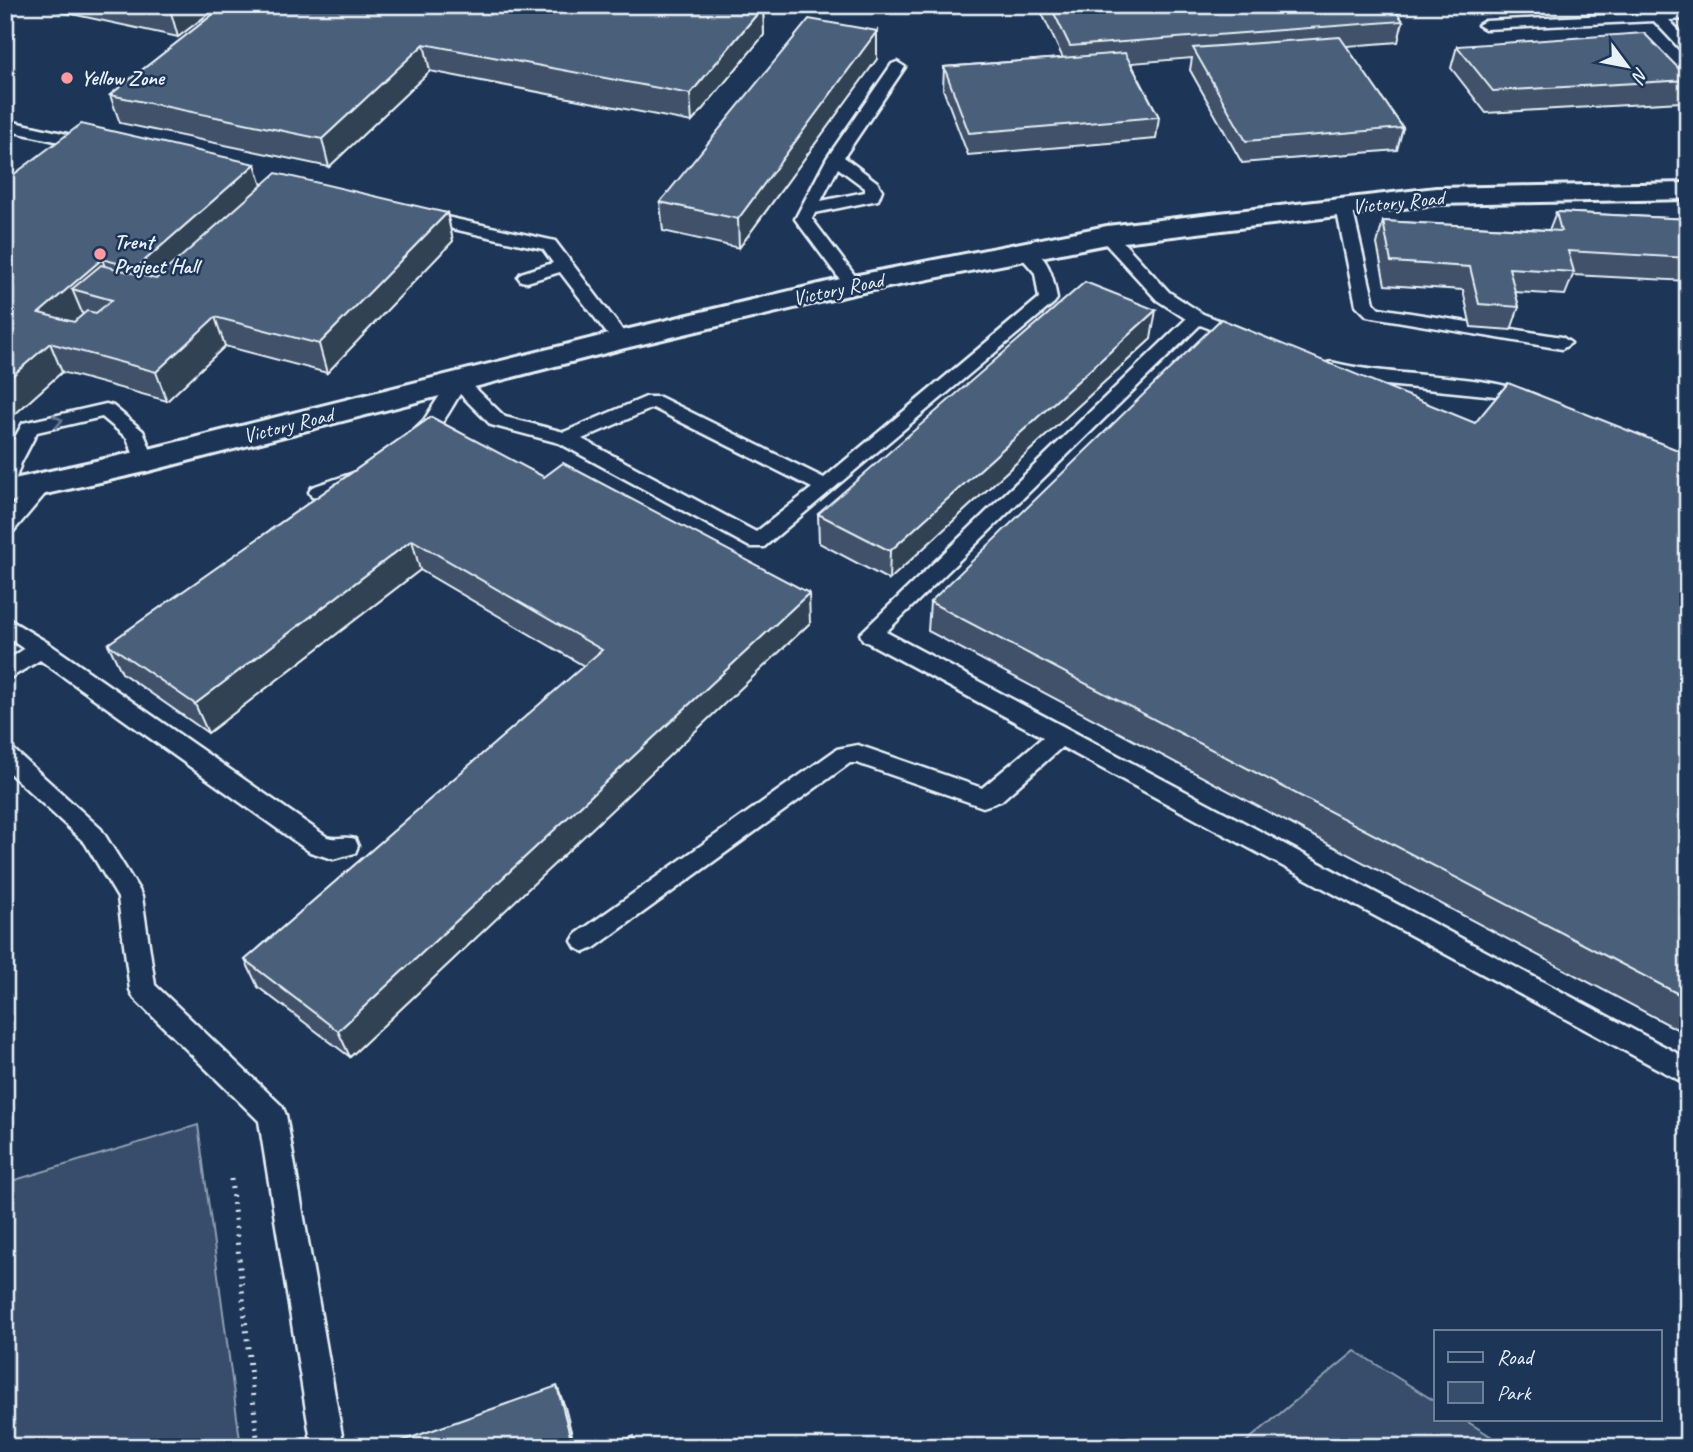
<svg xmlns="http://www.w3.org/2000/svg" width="1693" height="1452" viewBox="0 0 1693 1452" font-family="Caveat,sans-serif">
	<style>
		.green { fill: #374d6c; stroke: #909fb2; stroke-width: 2 }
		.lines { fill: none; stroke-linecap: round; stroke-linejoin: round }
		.lane-casing { stroke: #e8f1f8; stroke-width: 5 }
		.secondary-casing { stroke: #e8f1f8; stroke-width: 6 }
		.path { stroke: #e8f1f8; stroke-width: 5; stroke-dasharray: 2 6; stroke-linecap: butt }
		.lane { fill: #1d3557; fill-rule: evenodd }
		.secondary { fill: #1d3557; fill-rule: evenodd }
		.wall { fill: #3f5169; stroke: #e8f1f8; stroke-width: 2 }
		.shaded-wall { fill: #334255; stroke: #e8f1f8; stroke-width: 2 }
		.building { fill: #495e7a; stroke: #e8f1f8; stroke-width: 2 }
		.oneway { stroke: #64778f }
		.poi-dot { fill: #ff9aa2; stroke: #1d3557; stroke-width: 2.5 }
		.labels { text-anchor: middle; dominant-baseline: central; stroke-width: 5; stroke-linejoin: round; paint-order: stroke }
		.far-poi-label { font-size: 21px; font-weight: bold; fill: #e8f1f8; stroke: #1d3557; text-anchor: start }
		.far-street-label { font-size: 21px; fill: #e8f1f8; stroke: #1d3557 }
	</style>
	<rect width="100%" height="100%" fill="#1d3557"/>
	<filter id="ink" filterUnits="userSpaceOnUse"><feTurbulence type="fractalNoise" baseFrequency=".0143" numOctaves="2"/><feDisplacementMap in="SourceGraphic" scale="14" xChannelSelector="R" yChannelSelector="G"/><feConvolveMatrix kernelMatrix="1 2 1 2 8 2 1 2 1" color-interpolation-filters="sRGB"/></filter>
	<g filter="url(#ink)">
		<path class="green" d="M 198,1125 L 241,1447 L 5,1447 L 5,1183 Z
			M 1355,1351 L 1436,1402 L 1436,1419 L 1463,1419 L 1508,1447 L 1240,1447 Z"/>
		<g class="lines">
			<defs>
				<path id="lane" d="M 1652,6 L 1662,12 L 1688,11 L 1688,19 L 1669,20 L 1688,40 L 1688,53 L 1683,52 L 1654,21 L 1485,29 L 1478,25 L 1485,21 L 1647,13 L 1647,7 Z
					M 897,62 L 905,67 L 844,157 L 877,182 L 882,190 L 878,200 L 815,213 L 812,219 L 862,285 L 853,290 L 847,289 L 795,219 L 827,158 L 892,64 ZM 838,168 L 865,188 L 865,192 L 821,201 Z
					M 5,120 L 98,141 L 100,144 L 92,149 L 5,130 Z
					M 1344,202 L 1352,207 L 1374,303 L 1379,308 L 1562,337 L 1571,343 L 1562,349 L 1367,316 L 1356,305 L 1336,207 Z
					M 419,211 L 555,241 L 630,340 L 627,344 L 615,344 L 560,272 L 527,282 L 521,281 L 518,277 L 521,273 L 553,263 L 543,249 L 413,220 L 411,216 Z
					M 1107,230 L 1113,231 L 1169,292 L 1203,314 L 1249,332 L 1252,336 L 1243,341 L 1200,325 L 886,632 L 1688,1059 L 1688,1085 L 1062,747 L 1001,801 L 983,807 L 857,763 L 850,763 L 594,948 L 585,952 L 576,948 L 572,941 L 576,934 L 837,749 L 858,745 L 982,788 L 1043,737 L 863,640 L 860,634 L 1186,319 L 1157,300 L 1101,239 L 1098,235 Z
					M 1025,246 C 1048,252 1054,279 1057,299 L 1054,303 L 764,547 L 750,547 L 559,443 L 491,425 L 460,394 C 449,411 430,452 405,445 L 402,441 L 424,420 L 451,378 L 465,378 L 505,417 L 564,432 L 646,397 L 660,397 L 824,478 L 1039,298 L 1035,273 L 1016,251 ZM 653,408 L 812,488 L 756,532 L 582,439 Z
					M 1331,362 C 1397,379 1477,371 1538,396 L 1540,400 L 1531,406 L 1506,397 L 1366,383 L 1324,372 L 1322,368 L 1324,364 Z
					M 106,404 L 113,406 L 143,431 L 155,461 L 152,466 L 138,466 L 127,438 L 102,417 L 37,432 L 21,463 L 12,490 L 5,492 L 5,455 L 23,423 Z
					M 359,471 L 366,473 L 369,478 L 366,483 L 319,499 L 312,497 L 309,492 L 312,487 Z
					M 43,476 L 50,478 L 53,483 L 50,488 L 12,533 L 5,535 L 5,514 L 36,478 Z
					M 5,617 L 48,643 L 327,837 C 336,840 344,836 355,839 L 358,846 L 355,853 L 333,859 L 310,852 L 40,660 L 5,681 L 5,662 L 24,649 L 5,636 Z
					M 5,746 L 13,749 L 101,829 L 139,890 L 142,897 L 155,985 L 282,1106 L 286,1115 L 344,1447 L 312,1447 L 259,1121 L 134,998 L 130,990 L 118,898 L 85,843 L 5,769 Z"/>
				<path id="secondary" d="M 1688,183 L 1688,199 L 1436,204 L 1107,244 L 853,294 L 625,348 L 145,472 L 5,503 L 5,481 L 145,450 L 621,331 L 853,276 L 1107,226 L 1436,188 Z"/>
			</defs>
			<use href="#lane" class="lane-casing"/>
			<use href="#secondary" class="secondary-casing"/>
			<path class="path" d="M 231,1179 L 258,1447"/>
			<use href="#lane" class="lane"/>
			<use href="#secondary" class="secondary"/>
		</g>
		<path class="wall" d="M 30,5 L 220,5 L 178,37 Z
			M 225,5 L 763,7 L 764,35 L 692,122 L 430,71 L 329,167 L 120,123 L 110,95 Z
			M 1038,5 L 1391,5 L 1403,21 L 1398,42 L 1346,46 L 1403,128 L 1397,150 L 1242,163 L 1190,70 L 1192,58 L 1131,63 L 1159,117 L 1156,139 L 968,155 L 943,89 L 944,67 L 1063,58 Z
			M 1457,46 L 1688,78 L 1688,86 L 1681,102 L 1486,113 L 1451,68 Z
			M 877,59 L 739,248 L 663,231 L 660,202 Z
			M 5,181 L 262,186 L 447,213 L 453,241 L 327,373 L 225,346 L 167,401 L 62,372 L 5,423 Z
			M 1556,212 L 1688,219 L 1688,281 L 1573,275 L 1565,295 L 1515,292 L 1519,307 L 1511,330 L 1471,327 L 1463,290 L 1385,285 L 1377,244 L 1383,221 L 1549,230 Z
			M 1151,339 L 889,580 L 819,543 L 818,514 Z
			M 431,417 L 810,623 L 350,1057 L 258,987 L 245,960 L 584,666 L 420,570 L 208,733 L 122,673 L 108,644 Z
			M 1475,423 L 1688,454 L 1688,1035 L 928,631 L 930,602 Z"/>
		<path class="shaded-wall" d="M 176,5 L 220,5 L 178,37 L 170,9 Z
			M 763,7 L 764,35 L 692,122 L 690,94 Z
			M 877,31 L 877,59 L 739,248 L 738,219 Z
			M 424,44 L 430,71 L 329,167 L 322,139 Z
			M 255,164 L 264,192 L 146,297 L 136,268 Z
			M 447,213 L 453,241 L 327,373 L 319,344 Z
			M 102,259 L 113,288 L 72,289 L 83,315 L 52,342 L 39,313 Z
			M 1156,310 L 1151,339 L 889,580 L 890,551 Z
			M 215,317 L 225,346 L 167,401 L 156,372 Z
			M 50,343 L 62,372 L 5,423 L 5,382 Z
			M 412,540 L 420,570 L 208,733 L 195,704 Z
			M 809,593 L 810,623 L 350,1057 L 338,1031 Z
			M 557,1386 L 565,1407 L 575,1447 L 573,1447 Z"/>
		<path class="building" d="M 150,5 L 176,5 L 170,9 Z
			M 225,5 L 752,5 L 763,7 L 690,94 L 424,44 L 322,139 L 110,95 Z
			M 1050,5 L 1391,5 L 1403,21 L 1070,46 Z
			M 809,19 L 877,31 L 738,219 L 660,202 Z
			M 1644,33 L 1688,78 L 1688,80 L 1493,91 L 1457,46 Z
			M 1340,37 L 1403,128 L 1246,141 L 1193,48 Z
			M 1125,53 L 1159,117 L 969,133 L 944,67 Z
			M 81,124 L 255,164 L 136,268 L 102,259 L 39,313 L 74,322 L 87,311 L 96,313 L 112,300 L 72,289 L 101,265 L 156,279 L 276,173 L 447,213 L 319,344 L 215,317 L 156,372 L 50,343 L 5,382 L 5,181 Z
			M 1556,212 L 1688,219 L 1688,258 L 1568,251 L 1574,272 L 1509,268 L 1519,307 L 1479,304 L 1470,267 L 1391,262 L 1383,221 L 1561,231 Z
			M 1085,282 L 1156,310 L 890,551 L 818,514 Z
			M 1221,319 L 1475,423 L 1508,383 L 1688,454 L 1688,999 L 930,602 Z
			M 431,417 L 544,477 L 563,463 L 809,593 L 338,1031 L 245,960 L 602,650 L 412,540 L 195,704 L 108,644 Z
			M 557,1386 L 573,1447 L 385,1447 Z
			M 634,1436 L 637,1447 L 607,1447 Z"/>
		<defs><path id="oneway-chevron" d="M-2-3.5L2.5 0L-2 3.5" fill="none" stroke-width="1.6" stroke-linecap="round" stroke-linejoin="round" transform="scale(1.75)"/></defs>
		<use class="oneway" href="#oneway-chevron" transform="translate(58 421) rotate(-12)"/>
	</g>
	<g class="poi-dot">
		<circle cx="67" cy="78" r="7"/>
		<circle cx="100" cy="254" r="7"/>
	</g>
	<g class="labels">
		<g class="far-poi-label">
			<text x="81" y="78">Yellow Zone</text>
			<text x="114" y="242">Trent<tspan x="114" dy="24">Project Hall</tspan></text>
		</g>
		<g class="far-street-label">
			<text transform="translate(1398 202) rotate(-6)">Victory Road</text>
			<text transform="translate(838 289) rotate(-12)">Victory Road</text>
			<text transform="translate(288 425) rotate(-14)">Victory Road</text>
		</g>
	</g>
	<rect width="1693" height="1452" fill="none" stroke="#1d3557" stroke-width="28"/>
	<rect x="14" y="14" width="1665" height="1424" fill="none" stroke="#e8f1f8" stroke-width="2.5" filter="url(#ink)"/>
	<rect x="1434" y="1330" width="228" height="91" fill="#1d3557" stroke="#6e8097" stroke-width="2"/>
	<rect x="1448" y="1352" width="35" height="10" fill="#1d3557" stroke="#6e8097" stroke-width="2"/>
	<text x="1497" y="1364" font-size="21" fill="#e8f1f8">Road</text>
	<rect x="1448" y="1382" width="35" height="21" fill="#374d6c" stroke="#6e8097" stroke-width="2"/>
	<text x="1497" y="1400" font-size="21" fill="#e8f1f8">Park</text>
	<g transform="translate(1627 66) rotate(122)" stroke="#1d3557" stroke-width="5" paint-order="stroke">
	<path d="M0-5L12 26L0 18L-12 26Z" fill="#e8f1f8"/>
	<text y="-10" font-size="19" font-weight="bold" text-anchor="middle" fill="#e8f1f8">N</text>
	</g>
</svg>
